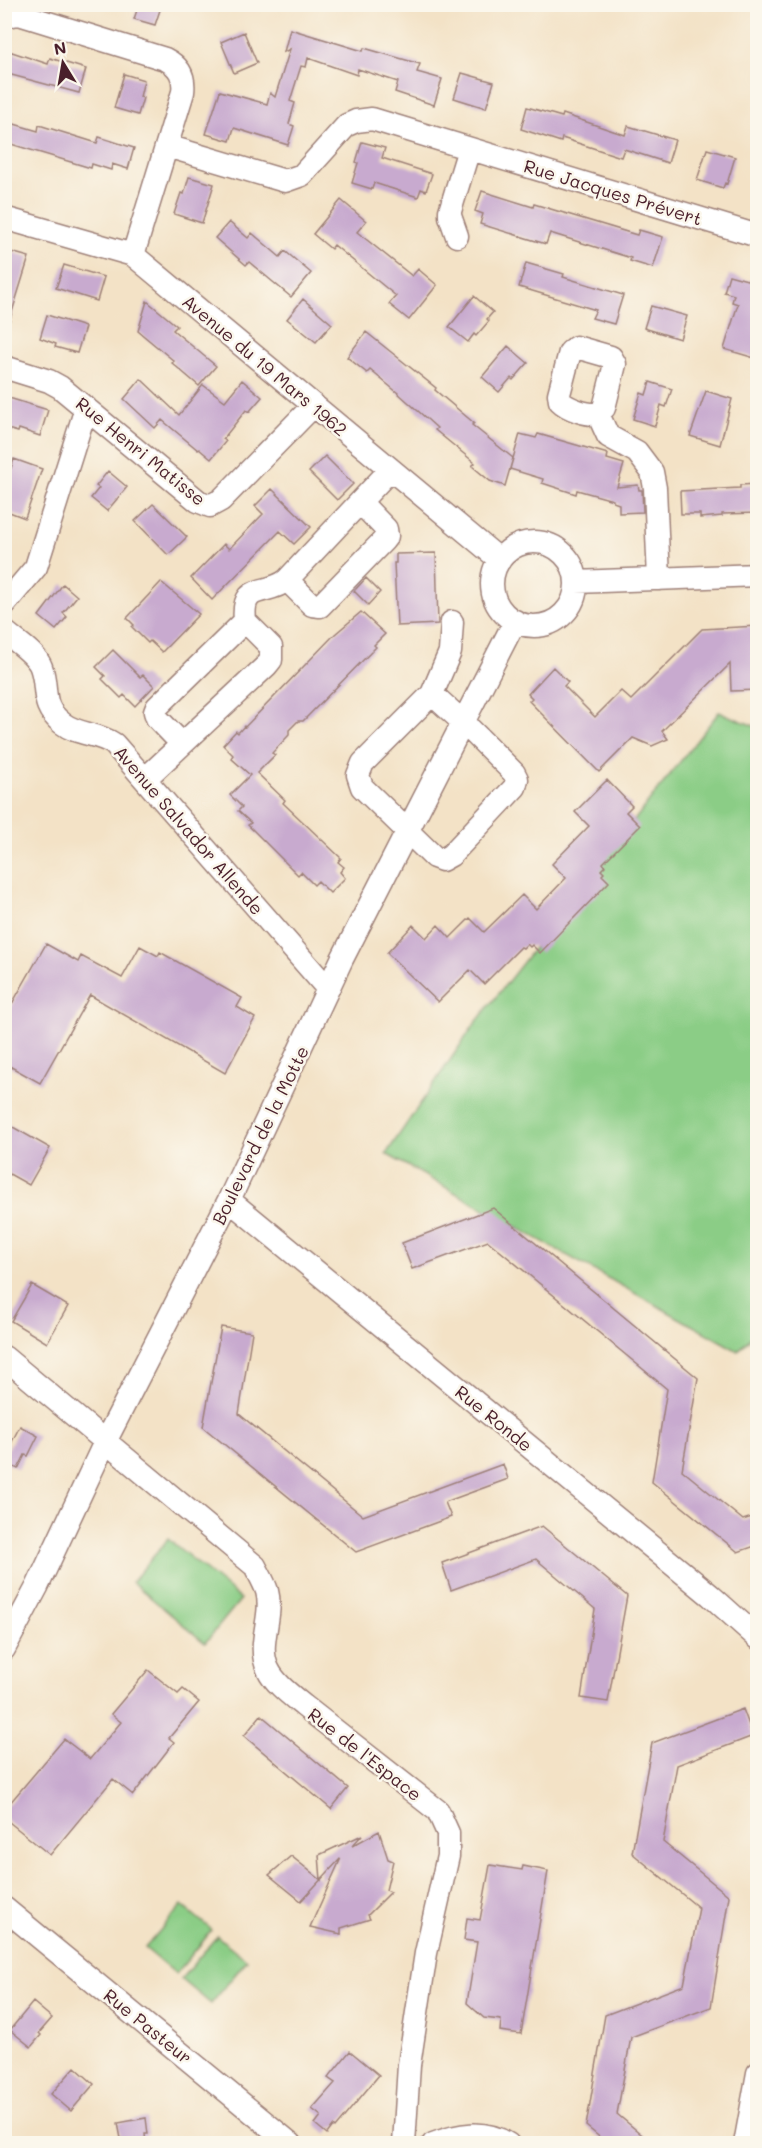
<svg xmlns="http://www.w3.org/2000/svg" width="762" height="2148" viewBox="0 0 762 2148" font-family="Mali,sans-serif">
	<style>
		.green { fill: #8bcd86; stroke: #6a7658; stroke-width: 1.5 }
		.building { fill: #c8aacf }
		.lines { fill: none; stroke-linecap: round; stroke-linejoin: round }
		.minor-casing { stroke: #9e8078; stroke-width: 25 }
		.minor { stroke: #fff; stroke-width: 22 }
		.labels { text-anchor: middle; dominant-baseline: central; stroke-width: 5; stroke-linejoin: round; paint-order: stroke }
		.street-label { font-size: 18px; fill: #4a1f2b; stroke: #fbf7ec }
	</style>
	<rect width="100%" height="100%" fill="#fbf7ec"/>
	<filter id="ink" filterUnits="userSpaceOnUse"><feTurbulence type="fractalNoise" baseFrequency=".0167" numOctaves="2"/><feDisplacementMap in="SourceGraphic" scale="12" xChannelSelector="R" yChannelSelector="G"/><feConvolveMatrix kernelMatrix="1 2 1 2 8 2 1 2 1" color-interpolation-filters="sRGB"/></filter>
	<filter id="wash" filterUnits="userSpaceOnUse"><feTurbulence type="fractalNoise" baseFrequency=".008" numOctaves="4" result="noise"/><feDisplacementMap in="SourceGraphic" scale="24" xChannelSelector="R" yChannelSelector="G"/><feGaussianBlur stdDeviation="1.35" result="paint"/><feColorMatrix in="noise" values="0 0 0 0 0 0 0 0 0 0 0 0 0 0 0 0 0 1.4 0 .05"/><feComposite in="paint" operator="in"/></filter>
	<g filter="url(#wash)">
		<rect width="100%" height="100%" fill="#f3e2c6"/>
		<path class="green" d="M 719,712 L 757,727 L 757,1331 L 738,1351 L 386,1154 L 474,1025 Z
			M 168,1539 L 241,1599 L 205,1643 L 132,1582 Z
			M 182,1905 L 212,1930 L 176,1974 L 145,1948 Z
			M 217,1936 L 247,1960 L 211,2004 L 181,1979 Z"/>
		<g id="blocks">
			<path class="building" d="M 139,4 L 162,4 L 155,25 L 134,19 Z
				M 290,29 L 363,51 L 364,48 L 420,64 L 417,72 L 442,79 L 434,105 L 395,92 L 398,82 L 358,69 L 357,75 L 308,58 L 306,67 L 301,66 L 290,101 L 295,103 L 289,124 L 294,126 L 288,145 L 234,128 L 230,141 L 206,134 L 220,91 L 267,104 L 270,93 L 275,97 L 290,49 L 284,52 Z
				M 244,32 L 257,63 L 234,73 L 221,42 Z
				M 9,51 L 48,64 L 50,58 L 86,69 L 79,93 L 4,73 Z
				M 462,73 L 494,82 L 486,108 L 454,98 Z
				M 124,74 L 144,80 L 140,97 L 143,98 L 138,115 L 114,108 Z
				M 527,107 L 562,117 L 563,114 L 625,135 L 628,126 L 675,140 L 668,163 L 624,149 L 621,157 L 562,138 L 561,142 L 521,129 Z
				M 4,121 L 38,131 L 39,125 L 97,143 L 99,137 L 134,148 L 128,169 L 112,164 L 111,170 L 92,164 L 91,168 L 4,142 Z
				M 362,142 L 385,148 L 382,158 L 432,174 L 426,191 L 421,189 L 418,197 L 374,183 L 372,189 L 352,183 L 358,163 L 356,162 Z
				M 707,149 L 735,157 L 727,184 L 725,183 L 723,188 L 697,180 Z
				M 189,177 L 214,184 L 202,223 L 174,214 L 181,193 L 184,194 Z
				M 482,191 L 533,207 L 534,204 L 637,235 L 639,230 L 663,237 L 653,268 L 630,261 L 631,258 L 550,233 L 546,244 L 480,224 L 483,214 L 475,211 Z
				M 341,200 L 366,221 L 357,232 L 412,276 L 418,269 L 437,285 L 409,320 L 389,304 L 396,296 L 334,245 L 331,249 L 313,234 Z
				M 229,222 L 248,238 L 252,233 L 280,257 L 285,251 L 311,273 L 291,297 L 249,262 L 246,265 L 215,238 Z
				M 4,250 L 29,257 L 8,325 L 4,324 Z
				M 526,263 L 564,274 L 563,277 L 623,295 L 614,324 L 592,318 L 596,310 L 519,287 Z
				M 64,265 L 104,277 L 97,301 L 56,288 Z
				M 729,275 L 758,283 L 758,359 L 724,349 L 738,304 L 732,302 L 734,295 L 724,292 Z
				M 474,296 L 493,312 L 487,319 L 489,321 L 476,336 L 474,334 L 468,342 L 449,327 Z
				M 303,299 L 332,324 L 316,342 L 287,319 Z
				M 147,301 L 177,326 L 173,330 L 216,366 L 199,386 L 172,363 L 174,361 L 138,331 Z
				M 651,306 L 687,316 L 680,339 L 644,328 Z
				M 47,315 L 85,327 L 77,353 L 55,347 L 56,344 L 40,338 Z
				M 366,332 L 436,388 L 435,390 L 474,423 L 472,425 L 513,458 L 505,486 L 490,481 L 472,466 L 475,463 L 435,430 L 437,428 L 398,393 L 370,370 L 367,373 L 347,357 Z
				M 508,346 L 528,363 L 513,380 L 511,378 L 499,392 L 482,377 Z
				M 141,379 L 179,415 L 203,385 L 225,401 L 242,380 L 262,397 L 249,412 L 246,410 L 223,439 L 226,441 L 211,459 L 199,449 L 198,450 L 162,420 L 155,428 L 124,399 Z
				M 650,382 L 672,389 L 666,407 L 661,405 L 655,426 L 633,419 L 641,393 L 646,395 Z
				M 706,391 L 732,399 L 720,445 L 690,436 Z
				M 9,398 L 48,410 L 40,436 L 19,429 L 18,432 L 4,428 L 4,411 Z
				M 520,434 L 536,438 L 538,434 L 608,454 L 607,459 L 624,464 L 617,487 L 638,485 L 639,490 L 642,490 L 643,512 L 619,513 L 619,504 L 613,502 L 613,500 L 577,490 L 576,494 L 542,483 L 543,479 L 510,469 Z
				M 325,456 L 353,484 L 337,500 L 309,472 Z
				M 14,459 L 42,469 L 25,518 L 4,510 L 4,477 L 8,467 L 11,468 Z
				M 108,471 L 127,487 L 107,511 L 91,498 L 99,488 L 96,486 Z
				M 758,484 L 758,513 L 722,514 L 722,516 L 700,518 L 700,514 L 681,514 L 680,491 L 740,488 L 740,485 Z
				M 272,489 L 311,527 L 294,544 L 280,531 L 212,600 L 191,578 L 224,544 L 229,549 L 263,514 L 255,506 Z
				M 153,504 L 187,537 L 168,555 L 135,521 Z
				M 436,553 L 438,624 L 397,626 L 394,563 L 396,563 L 396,554 Z
				M 366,578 L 380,592 L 368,605 L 354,591 Z
				M 161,582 L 199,614 L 162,652 L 150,641 L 148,643 L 132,627 L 134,625 L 127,618 Z
				M 63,584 L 77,596 L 63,613 L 67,617 L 56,630 L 39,616 Z
				M 361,612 L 385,634 L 374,645 L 376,647 L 303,721 L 298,721 L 289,730 L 289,735 L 272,753 L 275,755 L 257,773 L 285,800 L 283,803 L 341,858 L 338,862 L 344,867 L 340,872 L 345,878 L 330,893 L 318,881 L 314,885 L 301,872 L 298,875 L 248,825 L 251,823 L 238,811 L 242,807 L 230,795 L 250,775 L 231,758 L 233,755 L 223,745 L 236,731 L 238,733 L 244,726 L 245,727 L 335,634 Z
				M 758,626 L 758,690 L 731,691 L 730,664 L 662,731 L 668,739 L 652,746 L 633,738 L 599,772 L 529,701 L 532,698 L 528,694 L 553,667 L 568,682 L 564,686 L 595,717 L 621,691 L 631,700 L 702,629 Z
				M 113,650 L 140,677 L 143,675 L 154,686 L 135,706 L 124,695 L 121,698 L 102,679 L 105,676 L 96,667 Z
				M 607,780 L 632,806 L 626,812 L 640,826 L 603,863 L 605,866 L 601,870 L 604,873 L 602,875 L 609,882 L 540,953 L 532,945 L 530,947 L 527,944 L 523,948 L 521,947 L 484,984 L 470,970 L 438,1002 L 387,953 L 413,925 L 426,938 L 438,925 L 450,938 L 470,918 L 484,932 L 522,895 L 536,909 L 566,878 L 552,864 L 589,826 L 575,812 Z
				M 46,944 L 78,962 L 81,956 L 122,978 L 140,946 L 158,956 L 160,952 L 242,998 L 237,1007 L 255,1018 L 225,1073 L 90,995 L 40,1083 L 4,1063 L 4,1018 Z
				M 4,1122 L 50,1148 L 29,1185 L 4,1171 Z
				M 493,1208 L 698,1378 L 682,1470 L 743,1520 L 758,1515 L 758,1545 L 738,1552 L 652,1482 L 667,1389 L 488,1241 L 412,1269 L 402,1243 Z
				M 32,1285 L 68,1306 L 47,1343 L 11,1321 Z
				M 221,1327 L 252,1332 L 239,1414 L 363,1516 L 503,1464 L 508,1479 L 445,1502 L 451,1517 L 356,1552 L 203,1427 Z
				M 20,1426 L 38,1436 L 28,1456 L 25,1455 L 18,1469 L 4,1462 L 4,1457 Z
				M 542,1526 L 627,1596 L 608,1702 L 581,1698 L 595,1609 L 536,1559 L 451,1590 L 442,1563 Z
				M 148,1670 L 178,1694 L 183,1689 L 199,1702 L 169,1738 L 174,1742 L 133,1795 L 113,1779 L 50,1855 L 4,1818 L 4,1810 L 64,1739 L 90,1759 L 121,1722 L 111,1714 Z
				M 743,1709 L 753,1736 L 677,1765 L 663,1842 L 729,1896 L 711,2007 L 631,2037 L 617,2114 L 653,2144 L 608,2144 L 586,2126 L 605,2015 L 684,1985 L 699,1908 L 632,1853 L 652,1743 Z
				M 261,1715 L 348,1788 L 331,1809 L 244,1736 Z
				M 379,1831 L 388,1859 L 393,1861 L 386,1890 L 391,1892 L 368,1915 L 370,1919 L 341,1928 L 341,1934 L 310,1927 L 341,1858 L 301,1901 L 269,1875 L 291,1856 L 321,1880 L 319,1855 L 362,1835 L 352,1846 Z
				M 490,1865 L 522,1870 L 523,1866 L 548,1871 L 521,2034 L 500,2031 L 501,2020 L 484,2018 L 467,2003 L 477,1942 L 464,1940 L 467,1918 L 480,1920 Z
				M 33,2002 L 52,2018 L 39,2033 L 41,2035 L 31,2047 L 10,2030 Z
				M 350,2051 L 379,2075 L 335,2128 L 333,2126 L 327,2134 L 315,2124 L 321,2116 L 312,2109 L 335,2083 L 328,2078 Z
				M 75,2067 L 94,2084 L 71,2111 L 51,2094 Z
				M 146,2118 L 148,2134 L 145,2134 L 146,2144 L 122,2144 L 118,2123 Z"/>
		</g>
	</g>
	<g filter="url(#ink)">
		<use href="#blocks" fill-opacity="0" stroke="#9e8078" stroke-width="1.5"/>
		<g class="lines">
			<defs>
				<path id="minor" d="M 4,16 L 19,14 L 165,59 C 179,66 185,76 183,92 L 133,255
					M 167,146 L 285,181 L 302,175 L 347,125 L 356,121 L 372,119 L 758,236
					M 4,218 L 133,255 L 500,560
					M 457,236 L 450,216 L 450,211 L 469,149
					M 576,347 L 611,357 L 615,364 L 604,408 L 598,414 C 587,415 568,409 560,401 L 559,394 L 570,352 Z
					M 4,367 L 49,381 L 60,387 L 198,501 L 210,506 L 221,500 L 314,405
					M 598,414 L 608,436 L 637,452 L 652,472 L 655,488 L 659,579
					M492 584a42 42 0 1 1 84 0a42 42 0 1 1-84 0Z
					M 287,580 L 312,605 L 320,606 L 384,540 L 387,536 L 386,529 L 360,502
					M 576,582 L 758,575
					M 4,605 L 36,567 L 86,408
					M 4,631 C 15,641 36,653 41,667 C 49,689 39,705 62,723 C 77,735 98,733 114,744 L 328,989
					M 432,694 L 464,723 L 514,773 L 517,779 L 515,787 L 451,855 L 442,860 L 434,857 L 362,787 L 358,775 L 363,763 Z
					M 432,694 L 450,652 L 452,622
					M 182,744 L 157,718 L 155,712 L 157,707 L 245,621 C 241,581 266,597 287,580 L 390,470
					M 145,779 L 267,665 L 271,660 L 271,647 L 245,621
					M 229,1200 L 710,1595 L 758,1638
					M 4,1357 L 255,1566 C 259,1574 264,1582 267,1591 C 274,1617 256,1644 268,1669 C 275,1684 292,1696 304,1706 L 438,1811 L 448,1833 L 448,1856 L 426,1953 L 409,2065 L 404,2144
					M 4,1649 L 37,1587 L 105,1442 L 229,1200 L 342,959 L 515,621
					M 4,1908 L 291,2144
					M 433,2144 C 458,2134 484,2129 508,2144
					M 745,2144 L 758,2073"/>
			</defs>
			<use href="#minor" class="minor-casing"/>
			<use href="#minor" class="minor"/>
		</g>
	</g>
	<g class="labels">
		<g class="street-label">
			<text transform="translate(613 192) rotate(17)">Rue Jacques Prévert</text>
			<text transform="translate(265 365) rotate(40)">Avenue du 19 Mars 1962</text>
			<text transform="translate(141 451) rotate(39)">Rue Henri Matisse</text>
			<text transform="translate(189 830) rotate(49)">Avenue Salvador Allende</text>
			<text transform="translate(260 1135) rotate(-64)">Boulevard de la Motte</text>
			<text transform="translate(494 1418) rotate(39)">Rue Ronde</text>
			<text transform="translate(365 1754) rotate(38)">Rue de l'Espace</text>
			<text transform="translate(148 2026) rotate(39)">Rue Pasteur</text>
		</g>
	</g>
	<rect width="762" height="2148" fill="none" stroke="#fbf7ec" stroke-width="24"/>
	<g transform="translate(63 63) rotate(349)" stroke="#fbf7ec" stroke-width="4.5" paint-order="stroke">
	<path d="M0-4.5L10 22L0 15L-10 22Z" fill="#4a1f2b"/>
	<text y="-9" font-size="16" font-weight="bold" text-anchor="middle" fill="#4a1f2b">N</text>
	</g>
</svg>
